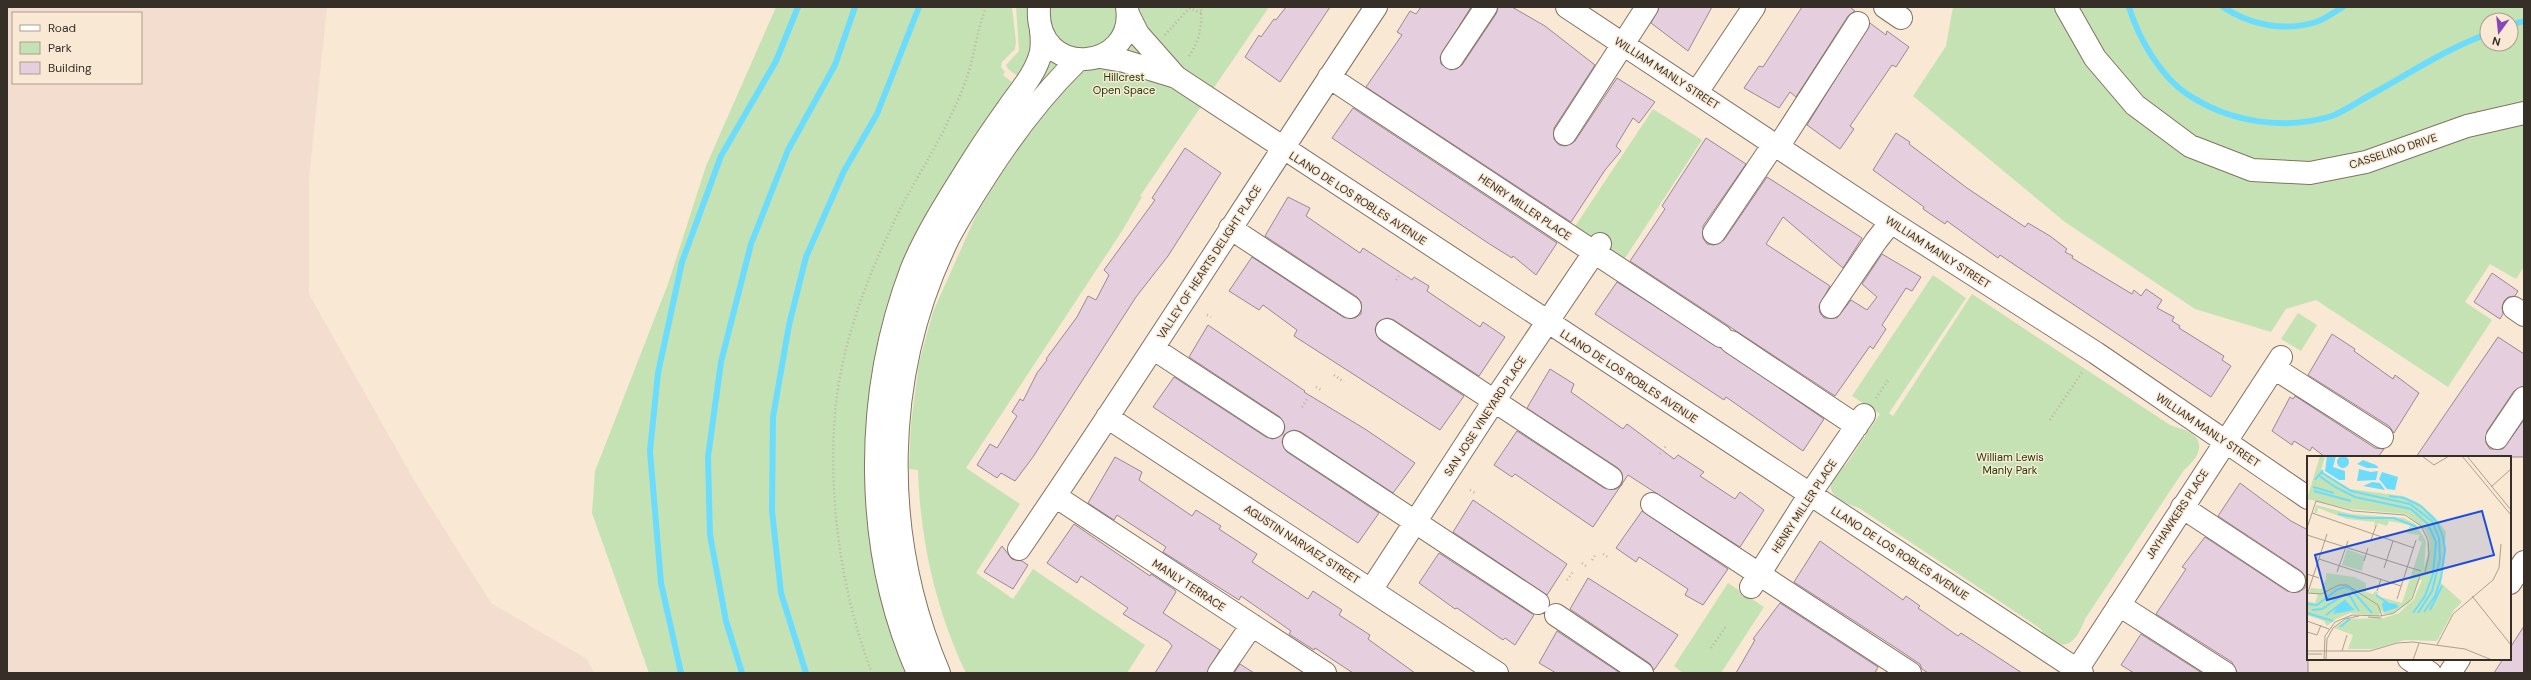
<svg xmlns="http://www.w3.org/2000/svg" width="2531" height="680" viewBox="0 0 2531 680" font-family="'DM Sans',sans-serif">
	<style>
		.industrial { fill: #f2ddcf; fill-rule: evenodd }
		.green { fill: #c5e2b4; fill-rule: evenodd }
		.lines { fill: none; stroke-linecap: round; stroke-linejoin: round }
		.stream { stroke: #6cdcfd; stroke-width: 6 }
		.building { fill: #e5cfdf; stroke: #9b8796 }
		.minor-casing { stroke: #827361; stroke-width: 24 }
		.path { stroke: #beb1a0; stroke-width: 2.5; stroke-dasharray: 1 3; stroke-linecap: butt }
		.minor { stroke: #fff; stroke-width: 22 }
		.labels { text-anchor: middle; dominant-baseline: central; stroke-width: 3; stroke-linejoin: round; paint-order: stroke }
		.street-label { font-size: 11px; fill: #352f27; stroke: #f9e9d4 }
		.park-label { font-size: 11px; fill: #213e08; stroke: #f9e9d4 }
		.inset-river { fill: none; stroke: #6cdcfd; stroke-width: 2 }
		.inset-road { fill: none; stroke: #ab9f8f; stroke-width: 1 }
		.view { fill: #1d4ed8; fill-opacity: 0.15; stroke: #1d4ed8; stroke-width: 2 }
		.inset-edge { fill: none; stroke: #352f27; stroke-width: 2 }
	</style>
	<rect width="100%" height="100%" fill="#f9e9d4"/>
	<path class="industrial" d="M 7,7 L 327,7 L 309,179 L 309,294 L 415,482 L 491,603 L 587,659 L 594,673 L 7,673 ZM 13,13 L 141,13 L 141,83 L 13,83 Z"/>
	<path class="green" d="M 776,7 L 1012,7 L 1016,42 L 1015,49 L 1002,62 L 1001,67 L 1005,72 L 1003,75 L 1012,82 L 938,196 L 865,476 L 869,534 L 878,585 L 894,643 L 905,673 L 649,673 L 592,513 L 595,471 L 668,284 L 706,166 Z
		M 1016,7 L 1269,7 L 1140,196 L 1142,197 L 1122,231 L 966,468 L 1020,504 L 976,573 L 1013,599 L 1033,569 L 1145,645 L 1127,673 L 966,673 C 936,611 920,539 918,470 L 909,469 L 911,424 L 919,363 L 933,312 L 977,213 L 1049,99 L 1008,69 L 1006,65 L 1019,51 Z
		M 1953,7 L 2524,7 L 2524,267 L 2516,279 L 2490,264 L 2465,302 L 2492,320 L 2448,387 L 2316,300 L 2286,309 L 2271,332 L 2195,309 L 2065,222 L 1913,96 L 1946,46 ZM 2487,20 L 2511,20 L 2511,44 L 2487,44 Z
		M 1653,109 L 1702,140 L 1616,272 L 1566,240 Z
		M 1933,275 L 1966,298 L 1889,413 L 1893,416 L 1972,294 L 2170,425 C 2177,428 2185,429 2191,433 C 2208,445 2195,461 2184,470 L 2085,619 C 2080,633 2070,653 2052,641 C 2046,637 2043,631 2038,627 L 1859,508 C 1845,503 1822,495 1834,475 C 1837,470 1843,468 1847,463 C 1858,447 1869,430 1880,414 L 1852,396 Z
		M 2298,313 L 2317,325 L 2301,351 L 2281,339 Z
		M 1728,583 L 1764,607 L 1721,673 L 1683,673 L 1674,666 Z"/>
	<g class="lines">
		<path class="stream" d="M 2129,7 C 2138,37 2160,76 2187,94 C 2229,122 2283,131 2332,116 C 2345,111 2359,101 2372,94 C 2410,73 2446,49 2487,34
			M 2223,7 C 2250,25 2284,32 2316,22 C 2325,19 2334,12 2343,7
			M 2511,25 L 2524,21
			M 681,673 L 661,583 L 650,451 L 658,373 L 682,262 L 721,156 L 776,61 L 798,7
			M 742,673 L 726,621 L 710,535 L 708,457 L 721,362 L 751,244 L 788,150 L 835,65 L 855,7
			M 806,673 L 781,593 L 772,511 L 773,417 L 789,325 L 806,257 L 844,171 L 877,114 L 919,7"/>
	</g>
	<path class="building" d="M 1286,7 L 1330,7 L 1280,82 L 1245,57 L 1259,35 L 1261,37 L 1274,19 L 1276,20 Z
		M 1421,7 L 1471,7 L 1440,57 L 1441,64 L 1451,70 L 1462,65 L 1496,14 L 1498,7 L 1512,7 L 1545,26 L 1595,65 L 1554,128 L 1554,139 L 1559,145 L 1565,146 L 1575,141 L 1617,78 L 1655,102 L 1639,123 L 1633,118 L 1616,146 L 1621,151 L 1605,170 L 1571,222 L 1366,87 L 1402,35 L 1397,32 L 1410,11 L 1416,14 Z
		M 1659,7 L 1712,7 L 1688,51 L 1651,23 Z
		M 1802,7 L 1850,7 L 1855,11 L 1848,16 L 1796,97 L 1790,92 L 1779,108 L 1744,88 L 1759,66 L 1763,67 Z
		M 1870,23 L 1886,35 L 1887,31 L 1909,47 L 1896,67 L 1892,65 L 1850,126 L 1854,129 L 1840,149 L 1807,125 Z
		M 1353,108 L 1557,243 L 1536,275 L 1513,256 L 1512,258 L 1488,243 L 1332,138 Z
		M 1896,133 L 1910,142 L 1909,144 L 1967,188 L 2025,227 L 2028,223 L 2050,236 L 2067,249 L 2065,252 L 2073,256 L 2072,258 L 2132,294 L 2134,290 L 2141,296 L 2146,289 L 2162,300 L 2157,308 L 2174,317 L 2172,321 L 2180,326 L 2179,328 L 2224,356 L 2222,360 L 2231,366 L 2211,397 L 2000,255 L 1998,258 L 1947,221 L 1945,224 L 1923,209 L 1924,207 L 1873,170 Z
		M 1706,138 L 1746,164 L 1703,226 L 1703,238 L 1707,244 L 1714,245 L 1724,240 L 1767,177 L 1862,238 L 1843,268 L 1783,217 L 1766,244 L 1830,286 L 1819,306 L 1820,313 L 1824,318 L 1837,318 L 1851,300 L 1867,310 L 1877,297 L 1862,284 L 1882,254 L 1921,277 L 1912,291 L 1906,288 L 1882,325 L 1886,329 L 1873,349 L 1870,346 L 1835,396 L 1630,261 L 1665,209 L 1662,206 Z
		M 1185,148 L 1221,173 L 1168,256 L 1136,297 L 1033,457 L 1015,481 L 1001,473 L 997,478 L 977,465 L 990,444 L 997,448 L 1017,416 L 1012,412 L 1020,399 L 1023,401 L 1037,373 L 1047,360 L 1046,359 L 1077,317 L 1088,296 L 1096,300 L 1109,275 L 1104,270 L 1155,200 L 1152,198 Z
		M 1288,197 L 1310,208 L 1306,216 L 1360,253 L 1363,248 L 1412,280 L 1414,277 L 1429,286 L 1427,291 L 1480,327 L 1483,322 L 1505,337 L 1479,376 L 1394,320 L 1387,318 L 1377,323 L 1375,330 L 1380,340 L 1464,396 L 1440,430 L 1294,336 L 1297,330 L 1263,305 L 1259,310 L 1229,291 L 1252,257 L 1343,317 L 1355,318 L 1361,314 L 1361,302 L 1357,297 L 1265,236 Z
		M 2492,273 L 2518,291 L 2515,296 L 2508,297 L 2504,301 L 2502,307 L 2503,314 L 2500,319 L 2474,302 Z
		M 1617,282 L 1721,348 L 1824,419 L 1803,451 L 1726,397 L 1724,400 L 1595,314 Z
		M 1208,325 L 1305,391 L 1304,392 L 1365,429 L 1415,463 L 1393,493 L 1301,432 L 1294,430 L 1284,435 L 1282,442 L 1287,452 L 1379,513 L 1358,543 L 1153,407 L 1174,377 L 1266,437 L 1273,439 L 1283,434 L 1285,427 L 1280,417 L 1189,357 Z
		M 2332,334 L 2355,349 L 2354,351 L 2393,379 L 2395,375 L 2419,393 L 2394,433 L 2389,426 L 2308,375 Z
		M 2498,337 L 2524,354 L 2524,386 L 2514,391 L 2487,431 L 2486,443 L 2490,449 L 2503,449 L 2524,420 L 2524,457 L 2416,457 Z
		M 1550,369 L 1574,384 L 1571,392 L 1623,429 L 1627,424 L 1674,459 L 1678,455 L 1704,472 L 1700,476 L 1735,499 L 1740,492 L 1764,510 L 1740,547 L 1628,475 L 1593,527 L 1515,474 L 1512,477 L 1494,465 L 1517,431 L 1604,488 L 1616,489 L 1622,485 L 1622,473 L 1618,468 L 1527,408 Z
		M 2295,396 L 2375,448 L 2384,449 L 2378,457 L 2325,457 L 2312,447 L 2310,451 L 2294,441 L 2292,445 L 2272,431 L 2290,397 L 2293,399 Z
		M 1115,457 L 1142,472 L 1139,480 L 1192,516 L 1196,510 L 1221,526 L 1219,529 L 1257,554 L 1252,562 L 1308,599 L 1313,591 L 1342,610 L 1339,615 L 1370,635 L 1368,639 L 1415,673 L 1353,673 L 1315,648 L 1314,650 L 1289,634 L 1291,631 L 1241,596 L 1239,600 L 1163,552 L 1166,547 L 1117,515 L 1114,520 L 1088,503 Z
		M 2240,483 L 2291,521 L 2308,530 L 2308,673 L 2237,673 L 2232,662 L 2156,614 L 2186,569 L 2182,567 L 2205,537 L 2287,591 L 2299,592 L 2305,588 L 2305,576 L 2301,571 L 2218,516 Z
		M 1473,500 L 1567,564 L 1547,595 L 1453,532 Z
		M 1642,511 L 1728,569 L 1703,605 L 1685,595 L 1688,589 L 1639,557 L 1636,562 L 1616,548 Z
		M 1074,524 L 1150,576 L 1151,574 L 1175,590 L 1176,592 L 1163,613 L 1220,650 L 1207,673 L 1155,673 L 1172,646 L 1169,642 L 1123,614 L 1128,608 L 1081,576 L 1077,583 L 1047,563 Z
		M 1820,541 L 1903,600 L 1906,596 L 1920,606 L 1918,608 L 1958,636 L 1961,633 L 2022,673 L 1928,673 L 1922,669 L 1920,664 L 1893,646 L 1794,582 Z
		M 1002,546 L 1012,559 L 1022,561 L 1028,565 L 1013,589 L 984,572 Z
		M 1439,553 L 1534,615 L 1515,645 L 1505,638 L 1503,640 L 1457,608 L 1455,609 L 1419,583 Z
		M 1588,578 L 1678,635 L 1654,670 L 1649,663 L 1570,609 Z
		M 1780,603 L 1878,667 L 1875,673 L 1736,673 L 1755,640 L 1753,639 Z
		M 2524,626 L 2524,673 L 2494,673 L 2503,659 L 2510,659 L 2510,648 Z
		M 1557,631 L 1620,673 L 1556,673 L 1539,663 Z
		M 2141,634 L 2202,673 L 2134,673 L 2121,665 Z
		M 1240,664 L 1254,673 L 1234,673 Z"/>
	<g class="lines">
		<defs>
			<path id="minor" d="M 1039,7 C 1034,81 1137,72 1127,7
				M 1567,7 L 1891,222 L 2096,353 L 2308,498
				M 1885,7 L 1901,18
				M 2066,7 L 2095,58 L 2135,105 L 2190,146 L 2252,170 L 2310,173 L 2366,162 L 2467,126 L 2524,113
				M 1128,14 L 1138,34 L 1176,77
				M 1100,57 L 1124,61 L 1176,77 L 2082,673
				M 1452,58 L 1486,7
				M 1329,77 L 1721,336
				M 1697,92 L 1754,7
				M 1565,134 L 1647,7
				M 1778,147 L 1858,23
				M 1230,228 L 1350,307
				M 1714,233 L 1774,144
				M 1831,307 L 1876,241 L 1891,222
				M 2514,308 L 2524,315
				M 1387,330 L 1611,478
				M 1731,342 L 1857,426
				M 1154,349 L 1273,427
				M 2274,368 L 2382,437
				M 1107,417 L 1497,673
				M 2497,438 L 2524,398
				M 1294,442 L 1538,603
				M 1055,496 L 1325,673
				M 1652,504 L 1910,673
				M 2182,507 L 2294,581
				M 1019,549 C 1141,371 1256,187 1376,7
				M 2510,583 L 2524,562
				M 1751,587 L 1810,494 L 1864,415
				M 1371,590 L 1494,401 L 1600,244
				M 2119,605 L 2225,673
				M 1556,615 L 1642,673
				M 2409,659 L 2430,673
				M 918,673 C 863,548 863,396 912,268 C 927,232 949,198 969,166 C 981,147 993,129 1006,111 C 1018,93 1036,74 1041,52 C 1042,45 1042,38 1041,31
				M 939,673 C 880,534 882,373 949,237 C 961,214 975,193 989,171 C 1015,131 1043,94 1077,61
				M 1219,673 L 1252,625
				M 2075,673 L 2281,357
				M 2450,673 L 2459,659"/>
		</defs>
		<use href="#minor" class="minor-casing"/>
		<path class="path" d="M 1189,8 L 1201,13
			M 1165,35 L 1190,7
			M 1189,56 C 1200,40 1202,26 1201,7
			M 1396,280 L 1402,271
			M 1207,315 L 1211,317
			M 1334,375 L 1344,382
			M 1316,387 L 1323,391
			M 1876,398 L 1889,379
			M 1302,407 L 1307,399
			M 2050,420 L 2082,372
			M 1660,454 L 1666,446
			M 1470,490 L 1475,493
			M 1603,554 L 1609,558
			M 1592,560 L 1596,554
			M 1582,563 L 1587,567
			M 1567,580 L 1573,572
			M 1711,648 L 1727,625
			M 872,673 C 840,589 827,492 836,403 C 843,341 866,281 892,226 C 909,188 933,155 950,117 C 957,103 964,87 969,71 C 975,50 978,28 986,7"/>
		<use href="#minor" class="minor"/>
	</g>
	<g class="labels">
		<g class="street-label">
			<text transform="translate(1667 73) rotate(33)">WILLIAM MANLY STREET</text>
			<text transform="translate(2393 151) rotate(-18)">CASSELINO DRIVE</text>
			<text transform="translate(1358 198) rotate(33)">LLANO DE LOS ROBLES AVENUE</text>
			<text transform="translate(1525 207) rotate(34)">HENRY MILLER PLACE</text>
			<text transform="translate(1938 252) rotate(33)">WILLIAM MANLY STREET</text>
			<text transform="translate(1209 262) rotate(-57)">VALLEY OF HEARTS DELIGHT PLACE</text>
			<text transform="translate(1629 376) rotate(33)">LLANO DE LOS ROBLES AVENUE</text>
			<text transform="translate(1485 416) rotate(-57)">SAN JOSE VINEYARD PLACE</text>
			<text transform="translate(2208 430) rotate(34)">WILLIAM MANLY STREET</text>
			<text transform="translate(1804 506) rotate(-57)">HENRY MILLER PLACE</text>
			<text transform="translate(2177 514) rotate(-57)">JAYHAWKERS PLACE</text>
			<text transform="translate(1302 544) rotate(33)">AGUSTIN NARVAEZ STREET</text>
			<text transform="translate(1900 553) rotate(33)">LLANO DE LOS ROBLES AVENUE</text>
			<text transform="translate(1189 585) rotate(33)">MANLY TERRACE</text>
		</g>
		<g class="park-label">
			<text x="1124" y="77">Hillcrest<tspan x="1124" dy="13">Open Space</tspan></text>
			<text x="2010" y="457">William Lewis<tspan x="2010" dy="13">Manly Park</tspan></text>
		</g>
	</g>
	<g transform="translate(2307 456)">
		<rect width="204" height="204" fill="#f9e9d4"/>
		<path d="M 13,0 L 18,0 L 14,14 L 17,17 L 43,33 L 96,40 L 110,46 L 127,60 L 139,76 L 134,127 L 155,146 L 147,154 L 130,185 L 98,184 L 66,193 L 41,193 L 46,179 L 27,172 L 40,163 L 77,162 L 92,157 L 107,143 L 115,124 L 113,123 L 102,147 L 87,157 L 77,158 L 74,154 L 72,160 L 43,157 L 29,163 L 20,170 L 17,165 L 0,159 L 0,145 L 8,147 L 11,138 L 2,137 L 4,132 L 14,133 L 19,123 L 19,117 L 47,121 L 59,127 L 59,136 L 66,138 L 68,135 L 71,136 L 70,140 L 95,147 L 115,86 L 111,84 L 113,79 L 100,77 L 103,69 L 82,65 L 80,70 L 71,67 L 70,71 L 67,70 L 68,66 L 40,63 L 11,52 L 10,57 L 7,57 L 9,49 L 44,58 L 97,62 L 108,68 L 119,85 L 117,112 L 121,98 L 120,84 L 113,69 L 120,83 L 123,98 L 122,83 L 117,73 L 99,58 L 43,53 L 0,43 ZM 40,93 L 58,100 L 55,115 L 35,109 Z" fill="#c5e2b4"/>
		<path d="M30 6a6 6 0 1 1 12 0a6 6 0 1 1-12 0ZM 20,0 L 29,0 L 26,11 L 38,15 L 38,24 L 32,24 L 18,15 ZM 56,4 L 69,9 L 72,12 L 60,12 L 50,8 ZM 52,13 L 64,16 L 71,15 L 69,24 L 50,25 ZM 75,16 L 91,21 L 88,34 L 80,33 L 72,23 ZM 65,26 L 73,27 L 78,34 L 56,30 ZM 39,145 L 48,154 L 26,158 L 30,151 ZM 76,146 L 89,148 L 92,151 L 77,156 L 75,149 Z" fill="#6cdcfd"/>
		<path class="inset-river" d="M 14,16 L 44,35 L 103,48 L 125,65 L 132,82 L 133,103 L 125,135 L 111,157M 11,19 L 28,31 L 48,41 L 104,53 L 121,68 L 129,86 L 126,118 L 118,140 L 106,157M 8,24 L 16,14M 6,31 L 27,37M 7,35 L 44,45M 82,40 L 97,42 L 114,50 L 130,66 L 136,81 L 138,94 L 134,122 L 128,140 L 117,156M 31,58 L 54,62 L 87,62 L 110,71M 69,139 L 81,147M 0,148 L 10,149 L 31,133 L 39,131 L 44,133 L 65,157M 5,154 L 15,153 L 38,138 L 43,140 L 52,155M 123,154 L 135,130M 0,157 L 26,165M 19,159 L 39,144M 33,171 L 43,163"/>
		<path class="inset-road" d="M 115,0 L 127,9 L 142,0M 155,0 L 204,59M 160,0 L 204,54M 184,31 L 204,13M 5,57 L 107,92M 0,72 L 9,45 L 46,55 L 98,59 L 114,70 L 121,84 L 122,98 L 118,116M 0,79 L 114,115M 64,84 L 69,70M 12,103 L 94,130M 57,105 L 61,92M 77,112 L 86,85M 30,116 L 41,85M 0,118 L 12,122M 70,135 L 74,123M 0,137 L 14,138 L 32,129 L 40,129 L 71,149 L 75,160M 0,139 L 20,78M 165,140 L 204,189M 90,143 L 109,84M 61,161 L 74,162M 0,165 L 22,173M 0,176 L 10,179 L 14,169M 130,189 L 146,158 L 186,124 L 192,112 L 194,88M 0,195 L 63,195 L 90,187 L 106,186 L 158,193 L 185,204M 35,195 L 40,179M 0,198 L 15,198M 19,203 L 20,183 L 26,172 L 38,163 L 52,160M 17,204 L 18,180 L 28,166 L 45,159 L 74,160 L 87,157 L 105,143 L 113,120M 106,204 L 112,187"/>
		<path class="view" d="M 175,55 L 187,99 L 20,144 L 8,99 Z"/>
		<rect width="204" height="204" class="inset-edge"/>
	</g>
	<rect width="2531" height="680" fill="none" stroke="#352f27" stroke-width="16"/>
	<rect x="12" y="12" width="130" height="72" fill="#f9e9d4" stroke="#ab9f8f"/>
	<rect x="20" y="25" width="20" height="6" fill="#ffffff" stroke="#ab9f8f"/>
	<text x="48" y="32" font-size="12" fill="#352f27">Road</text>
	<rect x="20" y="42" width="20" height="12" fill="#c5e2b4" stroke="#ab9f8f"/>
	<text x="48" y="52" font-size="12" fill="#352f27">Park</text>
	<rect x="20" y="62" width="20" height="12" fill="#e5cfdf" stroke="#ab9f8f"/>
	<text x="48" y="72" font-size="12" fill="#352f27">Building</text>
	<g transform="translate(2499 32) rotate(195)"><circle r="19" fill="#f9e9d4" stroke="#ab9f8f"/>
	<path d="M0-3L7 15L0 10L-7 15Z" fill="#8645b9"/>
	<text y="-6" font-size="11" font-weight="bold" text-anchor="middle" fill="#352f27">N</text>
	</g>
</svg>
